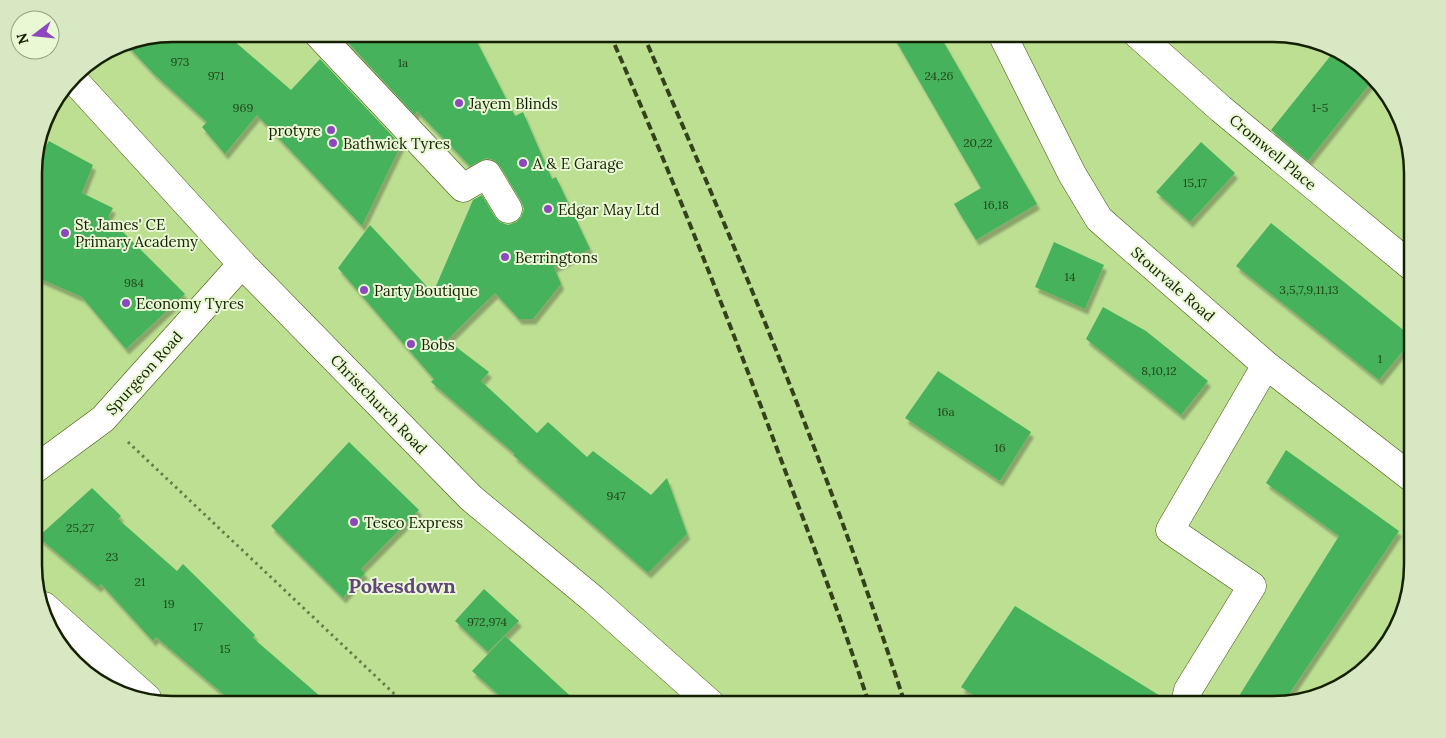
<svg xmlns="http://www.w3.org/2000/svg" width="1446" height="738" viewBox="0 0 1446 738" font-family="Lora,serif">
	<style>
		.building { fill: #46b25b; filter: url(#shadow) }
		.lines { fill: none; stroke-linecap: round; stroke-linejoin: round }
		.minor-casing { stroke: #3f5a08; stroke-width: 29 }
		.major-casing { stroke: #3f5a08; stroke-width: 29 }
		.path { stroke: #667c48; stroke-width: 3; stroke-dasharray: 2.5 4; stroke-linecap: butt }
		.minor { stroke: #fff; stroke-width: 28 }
		.major { stroke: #fff; stroke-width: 28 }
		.rail { stroke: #33421d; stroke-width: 4; stroke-dasharray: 8 4; stroke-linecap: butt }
		.poi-dot { fill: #8c49be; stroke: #e8f9d3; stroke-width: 2 }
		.labels { text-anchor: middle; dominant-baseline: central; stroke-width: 4; stroke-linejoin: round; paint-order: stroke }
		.number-label { font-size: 12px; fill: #214419 }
		.poi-label { font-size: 15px; fill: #152003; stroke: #e8f9d3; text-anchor: start }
		.street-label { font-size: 15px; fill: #152003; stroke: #e8f9d3 }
		.district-label { font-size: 20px; font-weight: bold; fill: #63437e; stroke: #e8f9d3 }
		.rim { fill: none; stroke: #152003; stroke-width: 2.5 }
	</style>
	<defs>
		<filter id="shadow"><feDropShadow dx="3" dy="5.5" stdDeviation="1" flood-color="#0004"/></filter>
	</defs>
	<rect width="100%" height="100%" fill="#bddf92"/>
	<path class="building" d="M 173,34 L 226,34 L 291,90 L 320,59 L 401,145 L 362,226 L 257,115 L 225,154 L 202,127 L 207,122 L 154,74 L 125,43 Z
		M 344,34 L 473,34 L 515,116 L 523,112 L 552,179 L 556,177 L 590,249 L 554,267 L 561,284 L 533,319 L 519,319 L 495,293 L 447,340 L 489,372 L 481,381 L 537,433 L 548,422 L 587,457 L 593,451 L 651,495 L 667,478 L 687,534 L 648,573 L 513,455 L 515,454 L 431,382 L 434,379 L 338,268 L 370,225 L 433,293 L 473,200 L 482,195 L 495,217 L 500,222 L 508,225 L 516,222 L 521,217 L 524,209 L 521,201 L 500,166 L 494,160 L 486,158 L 470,166 L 417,111 L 415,115 L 342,36 Z
		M 892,34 L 939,34 L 1037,204 L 976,240 L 954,204 L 981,188 Z
		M 1336,49 L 1372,81 L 1308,161 L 1271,130 Z
		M 49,141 L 93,165 L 82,193 L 113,208 L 108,217 L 185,294 L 126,349 L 82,297 L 34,276 L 34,166 Z
		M 1201,142 L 1235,173 L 1190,222 L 1156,192 Z
		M 1271,223 L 1412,337 L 1412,340 L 1379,380 L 1236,266 Z
		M 1054,242 L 1104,265 L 1085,309 L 1035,287 Z
		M 1103,307 L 1146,331 L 1208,381 L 1181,415 L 1086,339 Z
		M 938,371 L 1031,432 L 1000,481 L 905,418 Z
		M 349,442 L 419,510 L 361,569 L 365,573 L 343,598 L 271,526 Z
		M 1286,450 L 1399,531 L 1283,703 L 1234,704 L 1339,536 L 1266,483 Z
		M 92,488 L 121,516 L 118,519 L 177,571 L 183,564 L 255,635 L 253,638 L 329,704 L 235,704 L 156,637 L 153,641 L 101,584 L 98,587 L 38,537 Z
		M 484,589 L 519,621 L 488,652 L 455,621 Z
		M 1015,606 L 1170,702 L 1170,704 L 987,704 L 961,687 Z
		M 505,636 L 579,704 L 509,704 L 472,671 Z"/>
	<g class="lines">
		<defs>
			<path id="minor" d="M 318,34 L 463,188 L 487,174 L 508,209
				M 1002,34 L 1072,174 L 1099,219 L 1266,365 L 1412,478
				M 1137,34 L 1221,109 L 1411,266
				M 35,469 L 103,419 L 242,264
				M 44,606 L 147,698
				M 1185,704 L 1188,690 L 1252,586 L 1170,530 L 1266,365"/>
			<path id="major" d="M 73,79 L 242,264 L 471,498 L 593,599 L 711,704"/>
		</defs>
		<use href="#minor" class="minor-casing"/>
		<use href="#major" class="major-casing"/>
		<path class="path" d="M 128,442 L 405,704"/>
		<use href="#minor" class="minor"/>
		<use href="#major" class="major"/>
		<path class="rail" d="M 610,34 C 673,178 731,325 786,473 C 815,550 844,626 869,704
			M 643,34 C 739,254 831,475 905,704"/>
	</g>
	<g class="poi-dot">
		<circle cx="459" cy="103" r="5"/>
		<circle cx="331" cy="130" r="5"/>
		<circle cx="333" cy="143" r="5"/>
		<circle cx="523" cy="163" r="5"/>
		<circle cx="548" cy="209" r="5"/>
		<circle cx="65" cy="233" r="5"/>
		<circle cx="505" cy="257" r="5"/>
		<circle cx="364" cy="290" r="5"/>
		<circle cx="126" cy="303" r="5"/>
		<circle cx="411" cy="344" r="5"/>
		<circle cx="354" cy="522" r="5"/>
	</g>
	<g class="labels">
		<g class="number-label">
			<text x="180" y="61">973</text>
			<text x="403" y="62">1a</text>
			<text x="216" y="75">971</text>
			<text x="939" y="75">24,26</text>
			<text x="243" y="107">969</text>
			<text x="1320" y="107">1-5</text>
			<text x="978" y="142">20,22</text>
			<text x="1195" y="182">15,17</text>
			<text x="996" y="204">16,18</text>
			<text x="1070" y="276">14</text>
			<text x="134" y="282">984</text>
			<text x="1309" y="289">3,5,7,9,11,13</text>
			<text x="1380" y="358">1</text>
			<text x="1159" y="370">8,10,12</text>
			<text x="946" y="411">16a</text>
			<text x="1000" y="447">16</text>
			<text x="616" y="495">947</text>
			<text x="80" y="527">25,27</text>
			<text x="112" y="556">23</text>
			<text x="140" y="581">21</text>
			<text x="169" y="603">19</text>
			<text x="487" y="621">972,974</text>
			<text x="198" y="626">17</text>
			<text x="225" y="648">15</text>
		</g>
		<g class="poi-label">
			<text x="469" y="103">Jayem Blinds</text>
			<text x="321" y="130" text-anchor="end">protyre</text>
			<text x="343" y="143">Bathwick Tyres</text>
			<text x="533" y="163">A &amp; E Garage</text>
			<text x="558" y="209">Edgar May Ltd</text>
			<text x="75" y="224">St. James' CE<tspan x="75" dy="17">Primary Academy</tspan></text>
			<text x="515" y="257">Berringtons</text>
			<text x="374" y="290">Party Boutique</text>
			<text x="136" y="303">Economy Tyres</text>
			<text x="421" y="344">Bobs</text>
			<text x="364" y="522">Tesco Express</text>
		</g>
		<g class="street-label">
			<text transform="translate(1273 152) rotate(40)">Cromwell Place</text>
			<text transform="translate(1173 284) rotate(41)">Stourvale Road</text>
			<text transform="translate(144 373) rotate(-48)">Spurgeon Road</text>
			<text transform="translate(379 404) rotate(46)">Christchurch Road</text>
		</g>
		<g class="district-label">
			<text x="402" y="585">Pokesdown</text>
		</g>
	</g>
	<path d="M0 0H1446V738H0ZM173 42H1273A131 131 0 0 1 1404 173V565A131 131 0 0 1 1273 696H173A131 131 0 0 1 42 565V173A131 131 0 0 1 173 42Z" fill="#d7e8c2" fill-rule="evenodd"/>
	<path class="rim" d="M173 42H1273A131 131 0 0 1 1404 173V565A131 131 0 0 1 1273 696H173A131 131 0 0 1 42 565V173A131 131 0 0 1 173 42Z"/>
	<g transform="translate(35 35) rotate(254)"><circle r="24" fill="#e8f9d3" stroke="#94a280"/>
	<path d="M0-4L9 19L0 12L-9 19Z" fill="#8c49be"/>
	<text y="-8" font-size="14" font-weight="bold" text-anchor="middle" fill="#152003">N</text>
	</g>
</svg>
